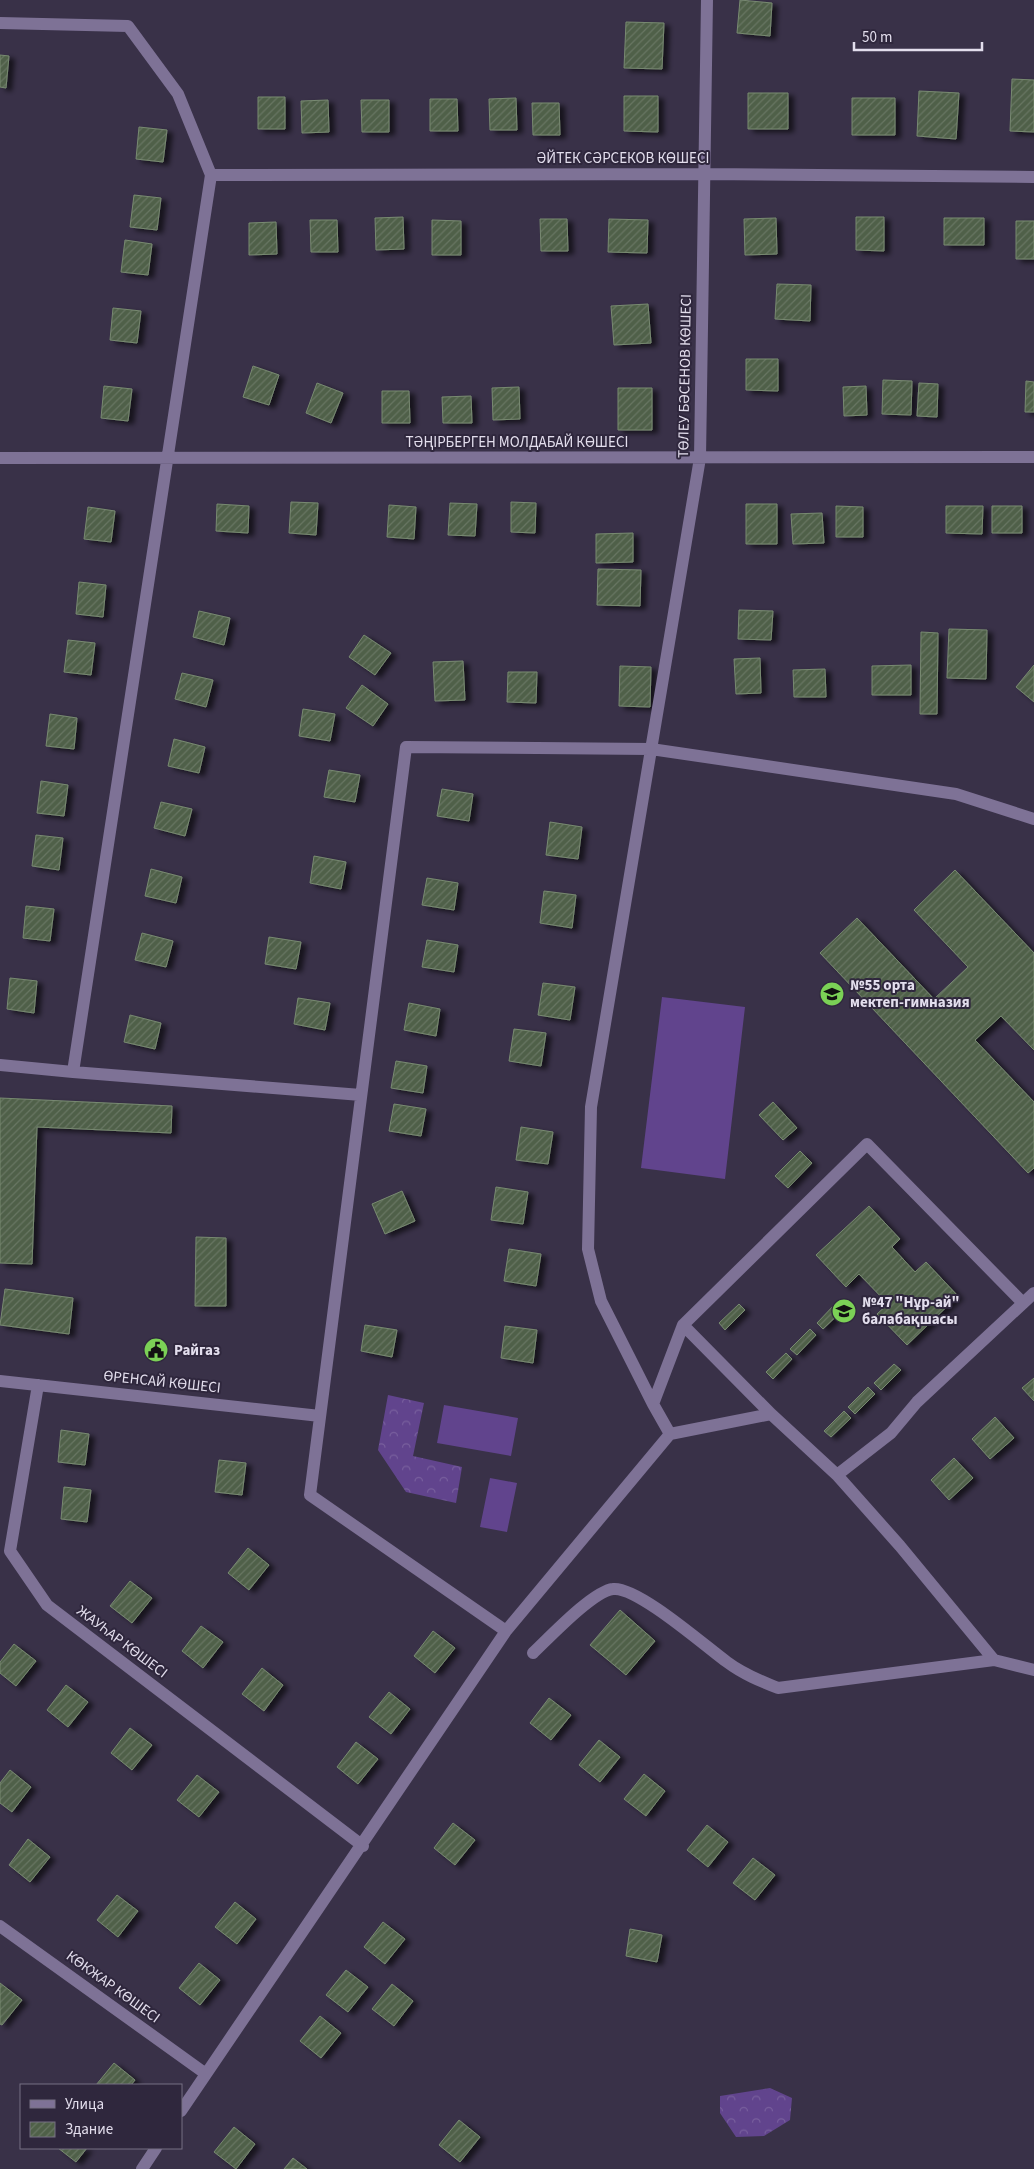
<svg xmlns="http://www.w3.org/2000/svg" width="1034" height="2169" viewBox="0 0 1034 2169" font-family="'Source Sans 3',sans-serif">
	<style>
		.forest { fill: url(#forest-crowns) }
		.pitch { fill: #61448d }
		.building { fill: url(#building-hatch); stroke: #788a71; filter: url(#shadow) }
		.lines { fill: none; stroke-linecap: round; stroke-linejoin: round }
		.minor { stroke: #7e7296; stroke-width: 12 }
		.labels { text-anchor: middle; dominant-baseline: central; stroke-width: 4; stroke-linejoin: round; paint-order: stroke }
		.street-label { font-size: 15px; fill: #e3deed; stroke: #2f273d }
		.poi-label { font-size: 15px; font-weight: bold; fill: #e3deed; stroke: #2f273d; text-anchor: start }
	</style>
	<defs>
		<pattern id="forest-crowns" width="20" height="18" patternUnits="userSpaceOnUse" patternTransform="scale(1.25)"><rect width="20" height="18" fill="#61448d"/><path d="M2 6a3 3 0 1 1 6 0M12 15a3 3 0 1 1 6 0" fill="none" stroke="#785f9d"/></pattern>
		<pattern id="building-hatch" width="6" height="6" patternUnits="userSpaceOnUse" patternTransform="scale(1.25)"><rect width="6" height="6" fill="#4f6048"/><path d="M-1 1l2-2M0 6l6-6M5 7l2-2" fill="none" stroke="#687663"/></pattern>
		<filter id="shadow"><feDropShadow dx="5.5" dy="3" stdDeviation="2.5" flood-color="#0009"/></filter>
	</defs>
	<rect width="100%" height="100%" fill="#393148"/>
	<path class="forest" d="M 388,1395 L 424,1403 L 413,1456 L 462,1467 L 456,1503 L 406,1492 L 378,1450 Z
		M 770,2088 L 792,2098 L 790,2120 L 764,2136 L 736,2137 L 720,2113 L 720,2096 Z"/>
	<path class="pitch" d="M 662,997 L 745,1007 L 725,1179 L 641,1168 Z
		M 444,1405 L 518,1418 L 511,1456 L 437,1443 Z
		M 490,1478 L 517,1483 L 507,1532 L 480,1527 Z"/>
	<path class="building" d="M 740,0 L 772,3 L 770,36 L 737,33 Z
		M 626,22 L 664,23 L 662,69 L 624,68 Z
		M 0,55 L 9,56 L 6,88 L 0,87 Z
		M 1012,79 L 1034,80 L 1034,132 L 1010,131 Z
		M 919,91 L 959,93 L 956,139 L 917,136 Z
		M 748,93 L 788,93 L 788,129 L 748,129 Z
		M 624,96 L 658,96 L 658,132 L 624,131 Z
		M 258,97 L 285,97 L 285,129 L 258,129 Z
		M 516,98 L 517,130 L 490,130 L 489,99 Z
		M 852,98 L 895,98 L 895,135 L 852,135 Z
		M 430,99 L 457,99 L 458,131 L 430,131 Z
		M 328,100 L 329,132 L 302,133 L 301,101 Z
		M 361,100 L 389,100 L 389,132 L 362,132 Z
		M 532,103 L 559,103 L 560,135 L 533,135 Z
		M 139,127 L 167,130 L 163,162 L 136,159 Z
		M 134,195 L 161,198 L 157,230 L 130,227 Z
		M 403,217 L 404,249 L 376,250 L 375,218 Z
		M 856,217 L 884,217 L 884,251 L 856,250 Z
		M 776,218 L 777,254 L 745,255 L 744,219 Z
		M 944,218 L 984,218 L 984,245 L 944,245 Z
		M 540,219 L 567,219 L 568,251 L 541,251 Z
		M 609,219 L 648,220 L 647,253 L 608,252 Z
		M 310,220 L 337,220 L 338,252 L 311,252 Z
		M 432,220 L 461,221 L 461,255 L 432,255 Z
		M 1016,221 L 1034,221 L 1034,259 L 1016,259 Z
		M 276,222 L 277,254 L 249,255 L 249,223 Z
		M 125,240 L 152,244 L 148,275 L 121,272 Z
		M 777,284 L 811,285 L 810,321 L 775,319 Z
		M 648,304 L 651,343 L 614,345 L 611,306 Z
		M 113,308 L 141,311 L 137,343 L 110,340 Z
		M 746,359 L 778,359 L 778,391 L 746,390 Z
		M 253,366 L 279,375 L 269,405 L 243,397 Z
		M 883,380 L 912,381 L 911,415 L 882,414 Z
		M 1026,381 L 1034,382 L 1034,412 L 1025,412 Z
		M 317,383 L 343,393 L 331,423 L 306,413 Z
		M 919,383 L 938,384 L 937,417 L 917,416 Z
		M 104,386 L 132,389 L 128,421 L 101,418 Z
		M 866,386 L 867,415 L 844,416 L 843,387 Z
		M 519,387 L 520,419 L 493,420 L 492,388 Z
		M 618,388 L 652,388 L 652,430 L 618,430 Z
		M 382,391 L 409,391 L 410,423 L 382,423 Z
		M 471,396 L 472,423 L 443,423 L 442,397 Z
		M 291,502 L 318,503 L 316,535 L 289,533 Z
		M 511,502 L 536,503 L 535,533 L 511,532 Z
		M 450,503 L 477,504 L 475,536 L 448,535 Z
		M 217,504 L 249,506 L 248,533 L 216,531 Z
		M 746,504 L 777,504 L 777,544 L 746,544 Z
		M 389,505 L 416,507 L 414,539 L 387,537 Z
		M 836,506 L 863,507 L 863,537 L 836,537 Z
		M 946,506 L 983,506 L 982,534 L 946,533 Z
		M 992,506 L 1022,506 L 1022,533 L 992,533 Z
		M 88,507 L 115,511 L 111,542 L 84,539 Z
		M 822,513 L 824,543 L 793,544 L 791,514 Z
		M 633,533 L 633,562 L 596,563 L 596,534 Z
		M 598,569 L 641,570 L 640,606 L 597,605 Z
		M 79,582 L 106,585 L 103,617 L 76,614 Z
		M 739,610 L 773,611 L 771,640 L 738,639 Z
		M 199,611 L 230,618 L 224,645 L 193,637 Z
		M 949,629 L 987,630 L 986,679 L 947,678 Z
		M 921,632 L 938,633 L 937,714 L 920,714 Z
		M 364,635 L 391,653 L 375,675 L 349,657 Z
		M 68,640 L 95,643 L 91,675 L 64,672 Z
		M 760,658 L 761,693 L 736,694 L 734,659 Z
		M 463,661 L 465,700 L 435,701 L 433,662 Z
		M 911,665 L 911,695 L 872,695 L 872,666 Z
		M 1034,665 L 1034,702 L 1016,687 Z
		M 620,666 L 651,667 L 650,707 L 619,706 Z
		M 825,669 L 826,697 L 794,697 L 793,670 Z
		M 508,672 L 537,672 L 536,703 L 507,702 Z
		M 182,673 L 213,680 L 206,707 L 175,699 Z
		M 362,685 L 388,704 L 373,726 L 346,708 Z
		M 303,709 L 335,714 L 330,741 L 299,736 Z
		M 50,714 L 77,718 L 74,749 L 46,746 Z
		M 174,739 L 205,747 L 199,773 L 168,766 Z
		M 329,770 L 360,775 L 355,802 L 324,797 Z
		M 41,781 L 68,785 L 64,816 L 37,813 Z
		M 442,789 L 473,794 L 469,821 L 437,816 Z
		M 161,802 L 192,809 L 185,836 L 154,828 Z
		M 550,822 L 582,827 L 578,859 L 546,855 Z
		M 36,835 L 63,838 L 59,870 L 32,866 Z
		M 314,856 L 346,862 L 341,889 L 310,883 Z
		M 151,869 L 182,877 L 176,903 L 145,896 Z
		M 955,870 L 1034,953 L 1034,1050 L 1001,1016 L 975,1040 L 1034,1102 L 1034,1168 L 1028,1173 L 820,953 L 857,918 L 934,999 L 968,967 L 914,910 Z
		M 427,878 L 458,883 L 454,910 L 422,905 Z
		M 544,891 L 576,895 L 572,928 L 540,923 Z
		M 26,906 L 54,909 L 50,941 L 23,938 Z
		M 142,933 L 173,941 L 166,967 L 135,960 Z
		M 269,937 L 301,942 L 296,969 L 265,964 Z
		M 427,940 L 458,945 L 454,972 L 422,967 Z
		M 10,978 L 37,981 L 34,1013 L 7,1009 Z
		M 543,983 L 575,987 L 570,1020 L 538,1015 Z
		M 298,998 L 330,1003 L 325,1030 L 294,1024 Z
		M 409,1003 L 440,1009 L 436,1036 L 404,1030 Z
		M 130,1015 L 161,1023 L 155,1049 L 124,1042 Z
		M 514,1029 L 546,1033 L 541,1066 L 509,1061 Z
		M 396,1061 L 427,1066 L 423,1093 L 391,1088 Z
		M 0,1098 L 172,1106 L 171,1133 L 37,1127 L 32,1264 L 0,1263 Z
		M 773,1102 L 797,1128 L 783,1140 L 759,1115 Z
		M 394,1104 L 426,1109 L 421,1136 L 389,1131 Z
		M 521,1127 L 553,1132 L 548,1164 L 516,1160 Z
		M 800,1151 L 812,1163 L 788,1188 L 775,1176 Z
		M 496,1187 L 528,1192 L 523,1224 L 491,1220 Z
		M 402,1191 L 415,1221 L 385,1234 L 372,1204 Z
		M 869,1206 L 900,1239 L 892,1247 L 915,1272 L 926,1262 L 958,1296 L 907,1345 L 877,1314 L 888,1304 L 859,1274 L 846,1287 L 816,1255 Z
		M 196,1237 L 226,1238 L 226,1306 L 195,1306 Z
		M 509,1249 L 541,1254 L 536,1286 L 504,1281 Z
		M 5,1289 L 73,1298 L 69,1334 L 0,1325 Z
		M 836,1303 L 843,1310 L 823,1329 L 817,1323 Z
		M 739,1304 L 745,1310 L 725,1330 L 719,1323 Z
		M 365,1325 L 397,1330 L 392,1357 L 361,1351 Z
		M 505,1326 L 537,1330 L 533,1363 L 501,1358 Z
		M 810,1329 L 816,1335 L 797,1355 L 790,1349 Z
		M 786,1353 L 792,1359 L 773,1379 L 766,1372 Z
		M 894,1364 L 901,1370 L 881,1390 L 874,1383 Z
		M 1034,1378 L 1034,1401 L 1022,1388 Z
		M 868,1387 L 875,1394 L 855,1414 L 848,1407 Z
		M 844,1411 L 851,1418 L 831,1437 L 824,1431 Z
		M 995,1417 L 1014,1438 L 990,1459 L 972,1439 Z
		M 61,1430 L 89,1434 L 85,1465 L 58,1462 Z
		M 954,1458 L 973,1478 L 949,1500 L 931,1480 Z
		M 219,1460 L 246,1463 L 242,1495 L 215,1492 Z
		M 64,1487 L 91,1490 L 87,1522 L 61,1519 Z
		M 248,1548 L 269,1565 L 249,1590 L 228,1573 Z
		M 130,1581 L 152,1598 L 132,1623 L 110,1606 Z
		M 620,1610 L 655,1641 L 626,1675 L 590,1645 Z
		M 201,1626 L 223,1642 L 203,1668 L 182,1651 Z
		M 433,1631 L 455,1648 L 435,1673 L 414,1656 Z
		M 14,1644 L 36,1661 L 16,1686 L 0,1673 L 0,1662 Z
		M 262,1668 L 283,1685 L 264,1711 L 242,1694 Z
		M 66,1685 L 88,1702 L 68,1727 L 47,1710 Z
		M 389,1692 L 410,1709 L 391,1734 L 369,1717 Z
		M 549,1698 L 571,1715 L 551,1740 L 530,1723 Z
		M 130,1728 L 152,1745 L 132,1770 L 111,1753 Z
		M 599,1740 L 620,1757 L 600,1782 L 579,1765 Z
		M 356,1742 L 378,1759 L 358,1784 L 337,1767 Z
		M 10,1770 L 31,1787 L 12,1812 L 0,1803 L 0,1783 Z
		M 644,1774 L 665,1791 L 646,1816 L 624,1799 Z
		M 197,1775 L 219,1792 L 199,1817 L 177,1800 Z
		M 453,1823 L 475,1840 L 455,1865 L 434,1848 Z
		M 707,1825 L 728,1842 L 708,1867 L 687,1850 Z
		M 28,1839 L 50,1857 L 30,1882 L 9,1865 Z
		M 753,1858 L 775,1875 L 755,1900 L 733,1883 Z
		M 117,1895 L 138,1911 L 118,1937 L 97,1920 Z
		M 235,1902 L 256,1919 L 237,1944 L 215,1927 Z
		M 383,1922 L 405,1939 L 385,1964 L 364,1947 Z
		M 630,1929 L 662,1935 L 657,1962 L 626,1956 Z
		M 199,1963 L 220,1980 L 200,2005 L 179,1988 Z
		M 346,1970 L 368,1987 L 348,2012 L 326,1995 Z
		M 0,1983 L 22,2000 L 2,2025 L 0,2024 Z
		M 392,1984 L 413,2001 L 394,2026 L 372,2009 Z
		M 320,2016 L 341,2033 L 321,2058 L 300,2041 Z
		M 114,2063 L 135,2080 L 131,2085 L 96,2085 Z
		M 459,2120 L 480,2137 L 460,2162 L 439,2145 Z
		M 234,2127 L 255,2144 L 236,2169 L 214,2152 Z
		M 58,2148 L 87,2148 L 76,2162 Z
		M 293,2158 L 307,2169 L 284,2169 Z"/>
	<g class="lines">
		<path class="minor" d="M 0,23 L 128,26 L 178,94 L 211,175 L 73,1072 L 361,1095
			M 211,175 L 705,174 L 1034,177
			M 0,458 L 1034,457
			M 0,1065 L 73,1072
			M 0,1381 L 320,1416
			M 38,1385 L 10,1551 L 47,1605 L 363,1846
			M 653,1404 L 601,1301 L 588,1249 L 591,1107 L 700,458 L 707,0
			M 771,1414 L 683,1325 L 867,1144 L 1023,1303
			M 670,1434 L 653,1404 L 683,1325
			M 837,1475 L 900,1546 L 994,1660
			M 506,1631 L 670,1434 L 771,1414 L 837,1475 L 891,1433 L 917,1402 L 1034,1293
			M 533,1653 C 549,1638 593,1591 613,1589 C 637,1586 705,1646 727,1662 C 743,1674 760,1681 778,1688 L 994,1660 L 1034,1670
			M 0,1926 L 206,2074
			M 181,2111 L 506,1631 L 310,1495 L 406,747 L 651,749 L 956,794 L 1034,819
			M 142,2169 L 156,2148"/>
	</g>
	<defs>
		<symbol id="school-disc" viewBox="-11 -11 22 22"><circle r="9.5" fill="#7bd156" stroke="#2f273d"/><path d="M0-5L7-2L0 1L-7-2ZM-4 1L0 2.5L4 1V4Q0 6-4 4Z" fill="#111"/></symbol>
		<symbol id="civic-disc" viewBox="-11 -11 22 22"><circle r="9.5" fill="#7bd156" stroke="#2f273d"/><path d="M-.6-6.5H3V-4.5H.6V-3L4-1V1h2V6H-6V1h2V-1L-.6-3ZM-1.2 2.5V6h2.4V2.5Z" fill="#111"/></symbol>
	</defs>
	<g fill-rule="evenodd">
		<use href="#school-disc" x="818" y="980" width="28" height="28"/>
		<use href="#school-disc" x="830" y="1297" width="28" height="28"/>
		<use href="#civic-disc" x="142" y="1336" width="28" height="28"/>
	</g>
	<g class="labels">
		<g class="street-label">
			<text x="623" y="158">ӘЙТЕК СӘРСЕКОВ КӨШЕСІ</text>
			<text transform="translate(685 376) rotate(-89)">ТӨЛЕУ БӘСЕНОВ КӨШЕСІ</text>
			<text x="517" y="442">ТӘҢІРБЕРГЕН МОЛДАБАЙ КӨШЕСІ</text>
			<text transform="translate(162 1382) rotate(6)">ӨРЕНСАЙ КӨШЕСІ</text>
			<text transform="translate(122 1642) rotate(37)">ЖАУҺАР КӨШЕСІ</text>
			<text transform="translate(113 1987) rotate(36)">КӨКЖАР КӨШЕСІ</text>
		</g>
		<g class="poi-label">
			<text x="850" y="985">№55 орта<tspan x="850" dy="17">мектеп-гимназия</tspan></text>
			<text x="862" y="1302">№47 "Нұр-ай"<tspan x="862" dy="17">балабақшасы</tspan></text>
			<text x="174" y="1350">Райгаз</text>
		</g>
	</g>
	<rect x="20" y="2084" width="162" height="65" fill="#2f273d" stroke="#777083"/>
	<rect x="30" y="2100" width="25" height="8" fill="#7e7296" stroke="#777083"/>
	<text x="65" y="2109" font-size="15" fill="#e3deed">Улица</text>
	<rect x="30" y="2122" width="25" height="15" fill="url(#building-hatch)" stroke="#777083"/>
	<text x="65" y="2134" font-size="15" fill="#e3deed">Здание</text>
	<path d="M854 42v8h128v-8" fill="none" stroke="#e3deed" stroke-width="2.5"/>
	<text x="862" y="42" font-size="15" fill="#e3deed" stroke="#2f273d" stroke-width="4" paint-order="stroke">50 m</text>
</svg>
